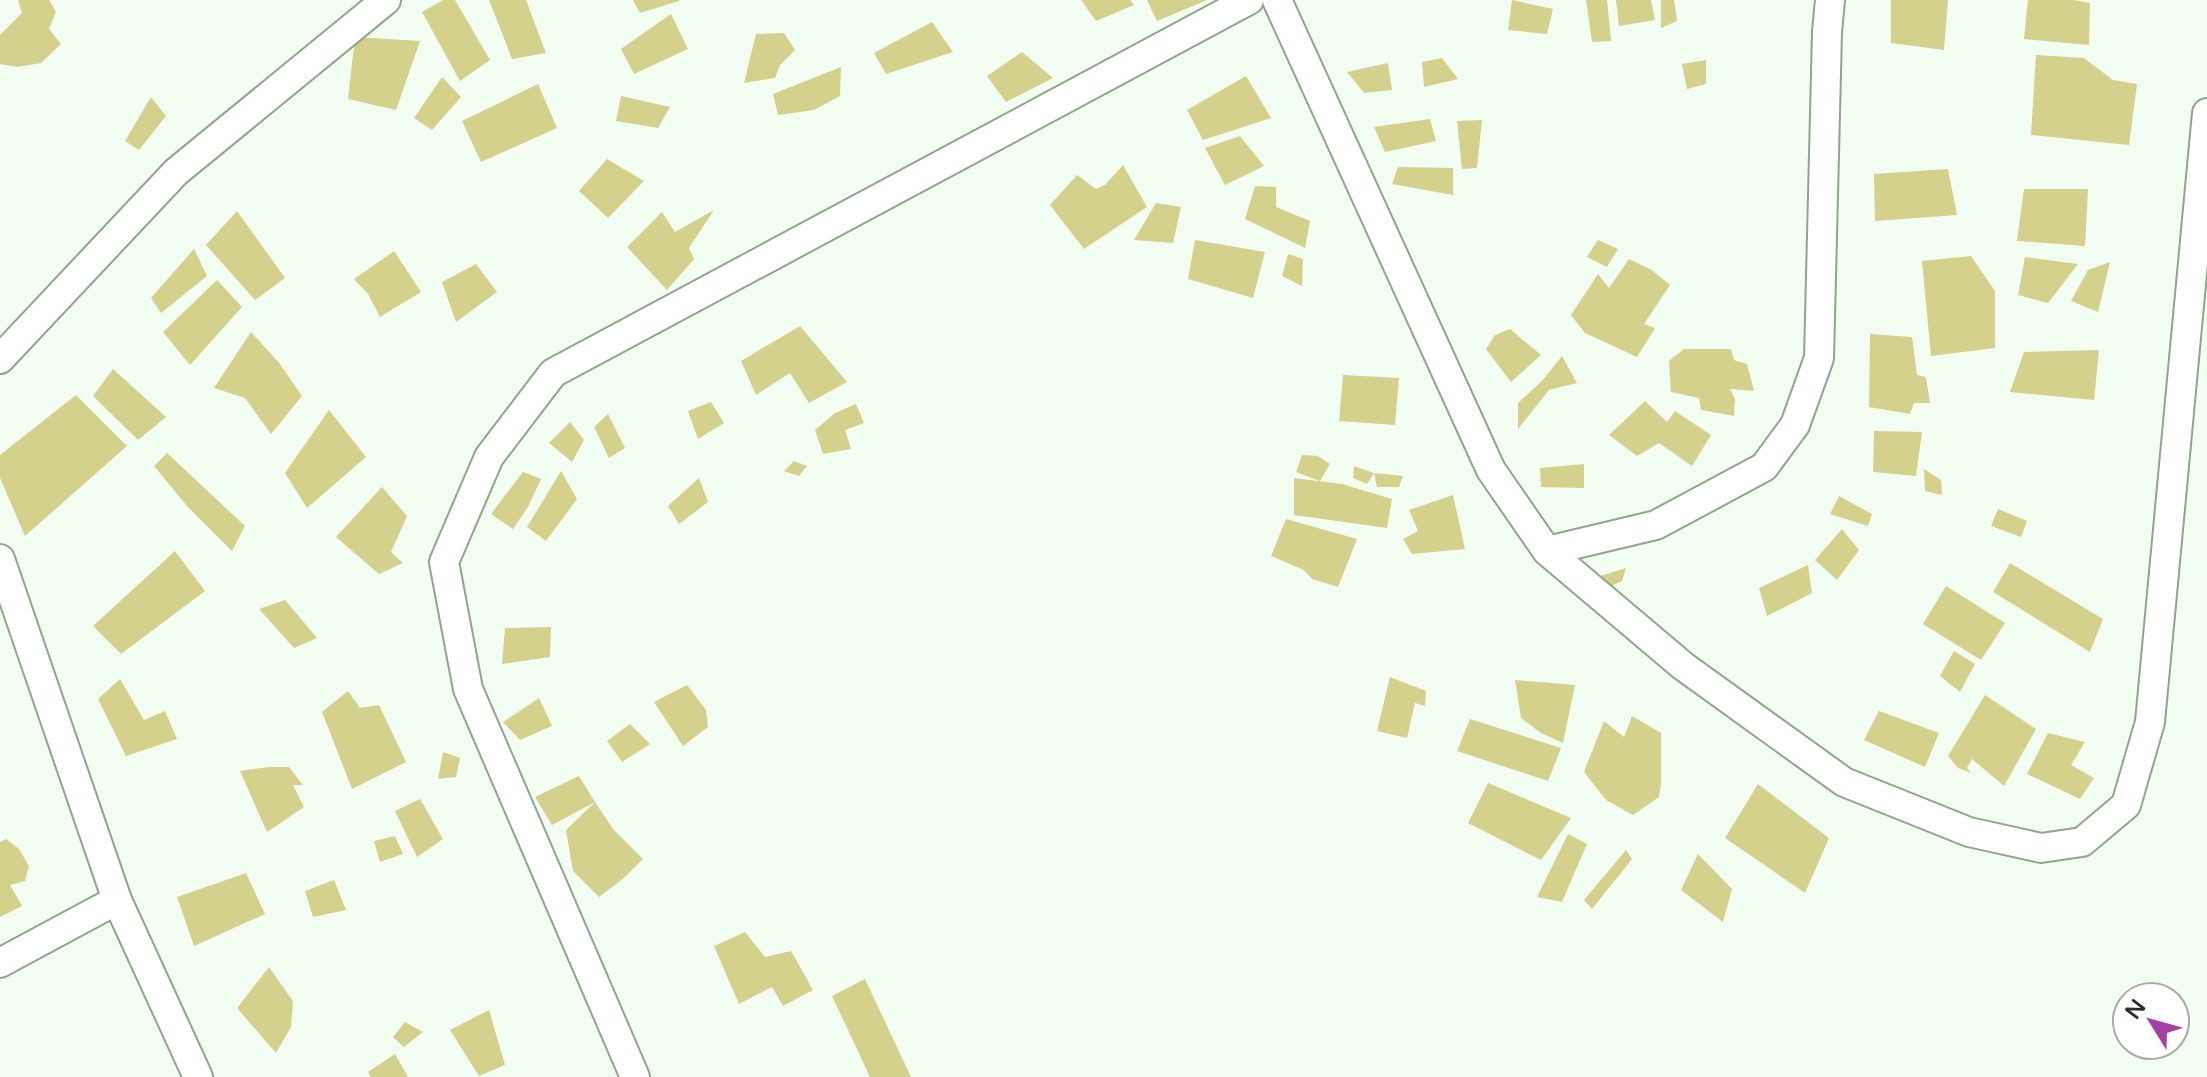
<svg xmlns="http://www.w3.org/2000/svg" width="2207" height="1077" viewBox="0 0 2207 1077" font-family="'Varela Round',sans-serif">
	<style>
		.building { fill: #d3d18c }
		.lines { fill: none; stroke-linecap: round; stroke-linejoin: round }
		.minor-casing { stroke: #8ea68a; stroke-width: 32 }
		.minor { stroke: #fff; stroke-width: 28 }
	</style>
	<rect width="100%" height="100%" fill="#f3fef2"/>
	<path class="building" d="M 18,0 L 49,0 L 56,12 L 49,29 L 61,44 L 41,63 L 18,67 L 0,64 L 0,35 L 22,13 Z
		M 443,0 L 455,0 L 490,60 L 460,81 L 422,12 Z
		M 489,0 L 526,0 L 546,53 L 512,59 Z
		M 633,0 L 679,0 L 679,1 L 640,13 Z
		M 1081,0 L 1130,0 L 1134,5 L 1096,21 Z
		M 1147,0 L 1207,0 L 1157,21 Z
		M 1512,0 L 1553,9 L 1547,34 L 1508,30 Z
		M 1586,0 L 1607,0 L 1611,41 L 1592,42 Z
		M 1616,0 L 1651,0 L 1655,20 L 1619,26 Z
		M 1661,0 L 1674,0 L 1677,21 L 1661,28 Z
		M 1891,0 L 1948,0 L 1944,50 L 1891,43 Z
		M 2028,0 L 2074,0 L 2090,3 L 2089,45 L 2024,39 Z
		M 671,14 L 688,49 L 634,74 L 621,49 Z
		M 932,22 L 953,52 L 886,74 L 874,53 Z
		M 784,33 L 795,50 L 780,65 L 775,78 L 744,83 L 756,34 Z
		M 355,37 L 420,41 L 396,110 L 348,99 Z
		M 1022,52 L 1053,78 L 1006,102 L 987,76 Z
		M 2036,55 L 2084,58 L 2113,80 L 2137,84 L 2129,145 L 2031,135 Z
		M 1442,58 L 1458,79 L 1424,87 L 1422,62 Z
		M 1706,60 L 1706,84 L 1687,89 L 1682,64 Z
		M 1388,63 L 1392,90 L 1364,93 L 1347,72 Z
		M 841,67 L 840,96 L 814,110 L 778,115 L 773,94 Z
		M 1246,76 L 1271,118 L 1203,140 L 1187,110 Z
		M 442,77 L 461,97 L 432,130 L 414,118 Z
		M 538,84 L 557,128 L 481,162 L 462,121 Z
		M 621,96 L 670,107 L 658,128 L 616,121 Z
		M 151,97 L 166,116 L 139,150 L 125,141 Z
		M 1430,119 L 1436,141 L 1385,152 L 1374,127 Z
		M 1482,120 L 1477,168 L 1462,169 L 1457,121 Z
		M 1240,136 L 1264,166 L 1225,185 L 1205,148 Z
		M 607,159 L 644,181 L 608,218 L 579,191 Z
		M 1123,165 L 1147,207 L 1084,249 L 1050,205 L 1077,175 L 1096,189 L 1105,185 Z
		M 1398,167 L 1453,168 L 1453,195 L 1392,184 Z
		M 1948,169 L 1957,215 L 1875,221 L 1874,174 Z
		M 1255,186 L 1276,187 L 1276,207 L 1310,221 L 1305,248 L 1245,219 Z
		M 2024,189 L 2088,189 L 2085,246 L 2017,241 Z
		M 1156,203 L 1181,207 L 1173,243 L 1134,240 Z
		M 714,210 L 689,248 L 694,259 L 667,290 L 627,247 L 662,212 L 675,232 Z
		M 237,211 L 285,278 L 255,300 L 206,245 Z
		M 1195,240 L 1265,252 L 1253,298 L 1188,279 Z
		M 1598,240 L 1618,249 L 1607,267 L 1587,257 Z
		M 194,249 L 207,276 L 161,313 L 151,298 Z
		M 394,251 L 421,292 L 380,317 L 368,294 L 354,279 Z
		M 1288,254 L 1303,259 L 1302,286 L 1282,276 Z
		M 1971,256 L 1995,291 L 1995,348 L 1931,356 L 1922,261 Z
		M 2025,257 L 2078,264 L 2048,303 L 2018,295 Z
		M 1629,259 L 1652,270 L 1670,285 L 1644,324 L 1655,328 L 1637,357 L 1585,333 L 1571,315 L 1598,274 L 1609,288 Z
		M 2110,262 L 2098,312 L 2071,301 L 2088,270 Z
		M 476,264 L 497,292 L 456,322 L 442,282 Z
		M 217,280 L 242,307 L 190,365 L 163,332 Z
		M 800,326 L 847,382 L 809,403 L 790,373 L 756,395 L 741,361 Z
		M 1510,329 L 1541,355 L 1511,382 L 1486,349 L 1495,335 Z
		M 251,332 L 280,364 L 302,396 L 271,434 L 245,398 L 214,388 Z
		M 1870,334 L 1912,337 L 1917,375 L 1926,377 L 1930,403 L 1914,403 L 1910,414 L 1869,407 Z
		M 1684,349 L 1731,349 L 1734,360 L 1747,364 L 1754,391 L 1730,389 L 1735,399 L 1734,416 L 1701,410 L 1699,398 L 1671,392 L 1669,361 Z
		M 2099,350 L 2094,400 L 2010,392 L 2024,352 Z
		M 1562,356 L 1577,383 L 1549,390 L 1518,429 L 1518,403 L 1542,381 Z
		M 113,369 L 166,417 L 138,440 L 93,396 Z
		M 1343,375 L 1399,378 L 1395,425 L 1339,421 Z
		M 76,395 L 127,446 L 25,536 L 0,478 L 0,455 Z
		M 1645,401 L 1667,422 L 1675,411 L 1711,435 L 1692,466 L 1659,443 L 1637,456 L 1609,435 Z
		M 711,402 L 724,423 L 698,439 L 688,411 Z
		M 856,404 L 864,423 L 845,430 L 851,449 L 823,454 L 815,430 L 835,413 Z
		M 329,410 L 366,457 L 307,508 L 285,473 Z
		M 608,414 L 625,448 L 609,458 L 594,427 Z
		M 570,422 L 584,440 L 572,462 L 549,443 Z
		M 1874,431 L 1922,432 L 1916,476 L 1873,472 Z
		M 167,453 L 245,526 L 232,551 L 187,506 L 154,466 Z
		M 1302,455 L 1318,456 L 1330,464 L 1320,481 L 1296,472 Z
		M 794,461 L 807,466 L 799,476 L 784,471 Z
		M 1584,464 L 1584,488 L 1541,487 L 1540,468 Z
		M 1354,466 L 1374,473 L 1367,484 L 1353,478 Z
		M 1924,469 L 1941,480 L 1942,495 L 1925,491 Z
		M 561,471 L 577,499 L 546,541 L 527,527 Z
		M 523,472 L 541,479 L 528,507 L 513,529 L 491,514 Z
		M 1374,473 L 1403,476 L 1399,487 L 1377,487 Z
		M 699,478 L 708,502 L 679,524 L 668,506 Z
		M 1294,478 L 1342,484 L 1392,499 L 1387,528 L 1294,515 Z
		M 382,487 L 407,516 L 391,552 L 403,563 L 379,574 L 336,537 Z
		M 1453,495 L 1465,549 L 1412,554 L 1403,539 L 1418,531 L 1409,510 Z
		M 1839,496 L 1872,514 L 1868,526 L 1830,514 Z
		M 1998,509 L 2027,521 L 2021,537 L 1991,526 Z
		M 1286,519 L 1357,539 L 1338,587 L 1312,579 L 1304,570 L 1271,556 Z
		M 1842,529 L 1859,550 L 1837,580 L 1815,560 Z
		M 175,551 L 205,591 L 121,654 L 93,626 Z
		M 2010,563 L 2103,619 L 2090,652 L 1993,592 Z
		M 1808,565 L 1812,593 L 1767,616 L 1759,588 Z
		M 1626,568 L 1622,581 L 1607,588 L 1594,578 Z
		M 1946,586 L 2005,623 L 1981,660 L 1923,624 Z
		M 285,600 L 317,638 L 294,648 L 259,609 Z
		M 551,627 L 550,657 L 502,664 L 505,628 Z
		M 1954,651 L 1975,664 L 1960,692 L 1940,676 Z
		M 1390,677 L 1426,691 L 1425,706 L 1415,703 L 1407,738 L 1377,731 Z
		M 120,679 L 144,720 L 165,711 L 177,739 L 126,756 L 98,699 Z
		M 1515,680 L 1575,685 L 1563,743 L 1541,733 L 1521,718 Z
		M 687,685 L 706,710 L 708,727 L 683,746 L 654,702 Z
		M 348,691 L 360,708 L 379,705 L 406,762 L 352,789 L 322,712 Z
		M 1985,695 L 2036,729 L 2004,786 L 1972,759 L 1967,768 L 1971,773 L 1958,768 L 1948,756 Z
		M 539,698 L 552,726 L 520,740 L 503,722 Z
		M 1879,711 L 1939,733 L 1925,767 L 1864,740 Z
		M 1632,716 L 1661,733 L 1661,784 L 1659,797 L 1633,815 L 1606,800 L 1584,772 L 1604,721 L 1624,737 Z
		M 1470,719 L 1561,748 L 1548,781 L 1457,751 Z
		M 630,724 L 650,744 L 622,762 L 607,741 Z
		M 2048,733 L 2085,742 L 2071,765 L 2094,778 L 2080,799 L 2027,774 Z
		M 443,752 L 460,758 L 456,777 L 438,779 Z
		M 269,767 L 289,767 L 303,785 L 293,785 L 304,807 L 267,832 L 240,771 Z
		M 579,776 L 595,802 L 552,825 L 535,797 Z
		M 1488,783 L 1571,818 L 1541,860 L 1468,823 Z
		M 1758,784 L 1829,838 L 1805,893 L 1725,838 Z
		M 420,799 L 443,839 L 417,857 L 395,811 Z
		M 595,802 L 613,829 L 643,859 L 624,878 L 599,897 L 573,871 L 566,830 Z
		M 1568,834 L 1587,844 L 1562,902 L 1537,897 Z
		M 395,836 L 403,854 L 380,862 L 374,841 Z
		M 6,839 L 19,849 L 29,866 L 25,881 L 10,885 L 22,906 L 0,917 L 0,842 Z
		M 1626,850 L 1632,859 L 1592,909 L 1584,900 Z
		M 1698,854 L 1732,889 L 1723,922 L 1681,890 Z
		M 246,873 L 265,914 L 194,946 L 177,897 Z
		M 334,880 L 346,910 L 313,917 L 305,891 Z
		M 745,932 L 765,957 L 791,951 L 813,990 L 783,1006 L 772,987 L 739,1004 L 714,946 Z
		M 269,967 L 293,1001 L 291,1027 L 276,1053 L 237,1008 Z
		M 865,979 L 911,1077 L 870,1077 L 832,996 Z
		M 489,1010 L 505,1065 L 479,1076 L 450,1030 Z
		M 405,1022 L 423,1032 L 404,1047 L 393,1037 Z
		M 395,1054 L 408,1077 L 371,1077 L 368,1072 Z"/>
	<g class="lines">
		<defs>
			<path id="minor" d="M 1277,0 L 1491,470 L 1547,551 L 1683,666 L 1844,782 L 1969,832 L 2041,848 L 2082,842 L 2126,805 L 2150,722 L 2207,113
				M 0,359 L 176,172 L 386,0
				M 1547,551 L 1656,525 L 1764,467 L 1795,425 L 1819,358 L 1827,32 L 1830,0
				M 0,559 L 117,900 L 198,1077
				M 0,963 L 117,900
				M 635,1077 L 468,689 L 444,562 L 489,457 L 553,373 L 1249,0"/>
		</defs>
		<use href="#minor" class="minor-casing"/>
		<use href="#minor" class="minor"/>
	</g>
	<g transform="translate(2151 1021) rotate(307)"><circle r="38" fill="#ffffff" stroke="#a8aca8" stroke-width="2"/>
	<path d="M0-6L14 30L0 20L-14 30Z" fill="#a640a4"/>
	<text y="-12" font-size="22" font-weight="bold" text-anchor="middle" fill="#263025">N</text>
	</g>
</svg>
